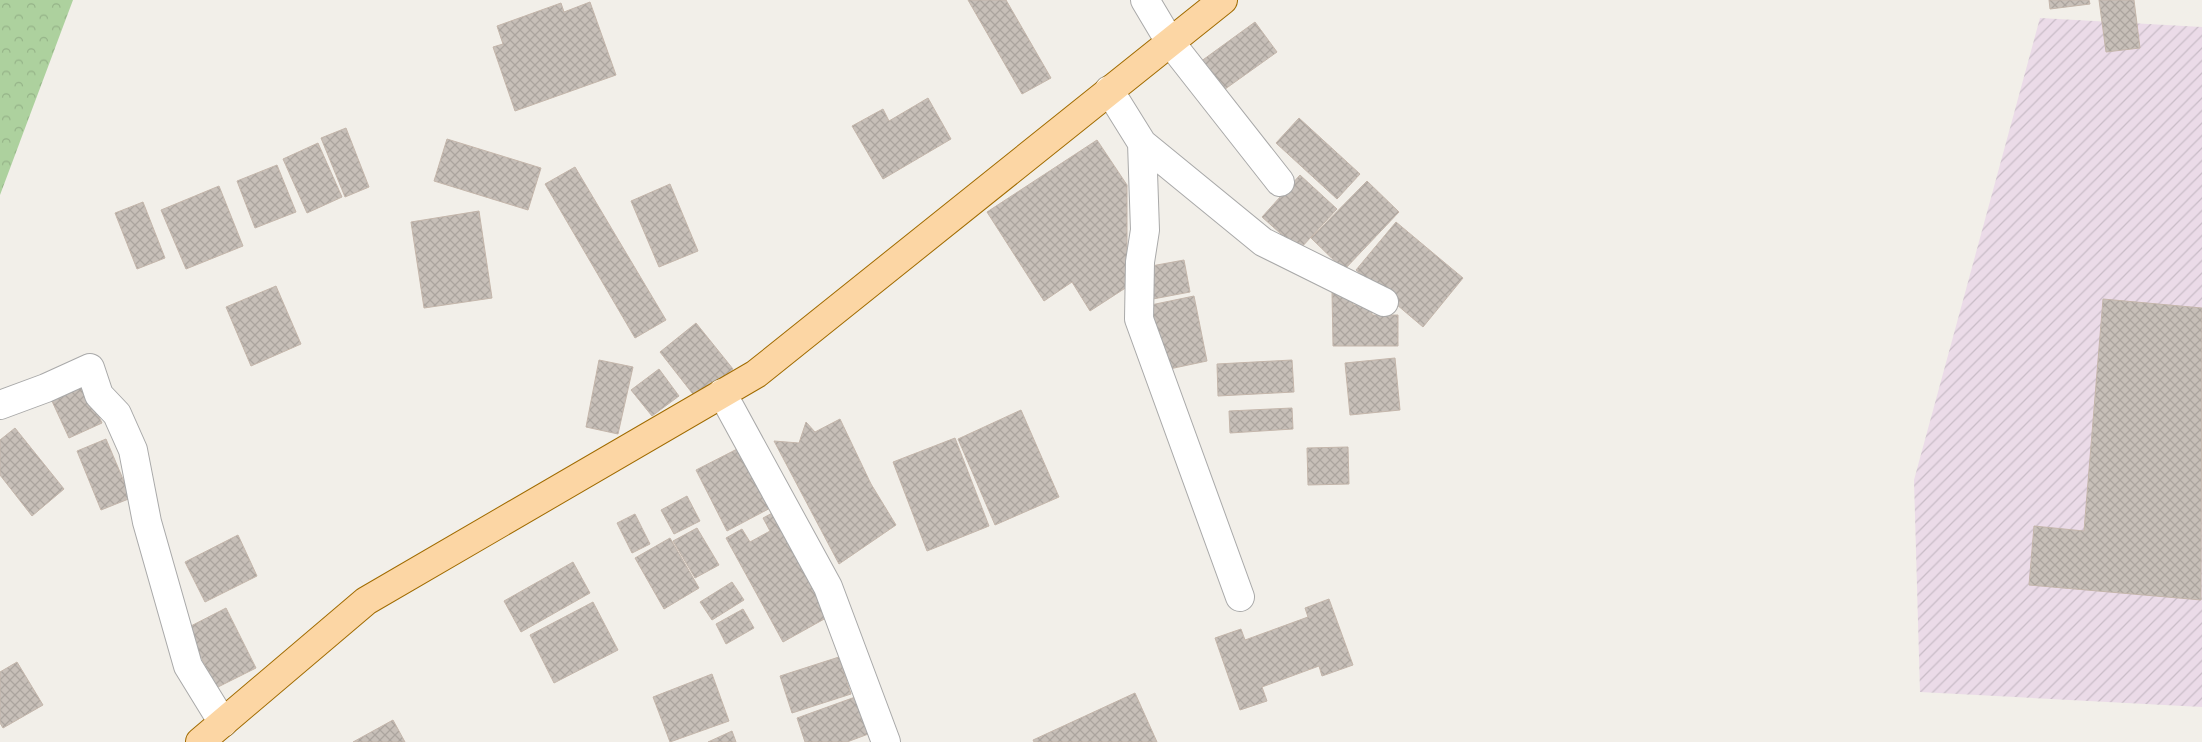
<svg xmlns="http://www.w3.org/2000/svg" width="2202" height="742" viewBox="0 0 2202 742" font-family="Poppins,sans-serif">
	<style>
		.industrial { fill: url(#industrial-furrows) }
		.forest { fill: url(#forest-crowns) }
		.building { fill: url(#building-cross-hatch); stroke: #c4b6ab }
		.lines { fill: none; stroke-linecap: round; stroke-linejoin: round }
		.minor-casing { stroke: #a9a9a9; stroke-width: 30 }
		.major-casing { stroke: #a06b00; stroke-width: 30 }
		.minor { stroke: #fff; stroke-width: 28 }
		.major { stroke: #fcd6a4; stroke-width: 28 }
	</style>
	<defs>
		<pattern id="industrial-furrows" width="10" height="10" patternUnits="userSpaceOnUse" patternTransform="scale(1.25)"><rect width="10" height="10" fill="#ebdbe8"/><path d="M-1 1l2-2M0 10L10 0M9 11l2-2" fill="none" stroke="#c9bcc7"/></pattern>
		<pattern id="forest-crowns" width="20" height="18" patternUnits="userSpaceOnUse" patternTransform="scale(1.25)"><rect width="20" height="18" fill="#add19e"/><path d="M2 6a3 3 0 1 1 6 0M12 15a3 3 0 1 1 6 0" fill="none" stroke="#95b388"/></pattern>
		<pattern id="building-cross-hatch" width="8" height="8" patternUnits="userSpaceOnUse" patternTransform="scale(1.25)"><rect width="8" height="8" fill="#c7bfb8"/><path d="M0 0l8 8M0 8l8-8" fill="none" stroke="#aba49e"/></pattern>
	</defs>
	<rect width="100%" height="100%" fill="#f2efe9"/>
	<path class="industrial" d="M 2040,18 L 2202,27 L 2202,707 L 1920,692 L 1914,480 Z"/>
	<path class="forest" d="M 0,0 L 73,0 L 0,195 Z"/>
	<path class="building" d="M 968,0 L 1006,0 L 1051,78 L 1022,94 Z
		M 2049,0 L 2089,0 L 2090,4 L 2050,9 Z
		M 2099,0 L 2134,0 L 2140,48 L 2106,52 Z
		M 590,2 L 616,75 L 515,111 L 493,47 L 503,44 L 497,26 L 561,3 L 564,12 Z
		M 1255,22 L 1277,52 L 1221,92 L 1200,62 Z
		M 928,98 L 951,139 L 883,179 L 852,126 L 883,109 L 889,121 Z
		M 1299,118 L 1360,174 L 1337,199 L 1276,143 Z
		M 346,128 L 369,187 L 345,197 L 321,138 Z
		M 447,139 L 541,168 L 528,210 L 434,181 Z
		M 1097,140 L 1127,185 L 1127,287 L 1090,311 L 1072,282 L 1044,301 L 987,212 Z
		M 318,143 L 342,197 L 307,213 L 283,159 Z
		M 277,165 L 296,212 L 255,228 L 237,181 Z
		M 575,167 L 666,320 L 635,338 L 545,184 Z
		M 1300,175 L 1337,209 L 1299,250 L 1262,217 Z
		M 1367,181 L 1399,212 L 1344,270 L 1311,238 Z
		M 670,184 L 698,251 L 659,267 L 631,201 Z
		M 219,186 L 243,246 L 186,269 L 161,210 Z
		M 143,202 L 165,258 L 137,269 L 115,213 Z
		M 479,211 L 492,298 L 424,308 L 411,222 Z
		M 1396,222 L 1463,278 L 1423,327 L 1356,270 Z
		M 1184,260 L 1190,292 L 1153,299 L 1146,267 Z
		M 276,286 L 301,344 L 251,366 L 226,307 Z
		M 1332,291 L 1353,291 L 1353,305 L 1372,304 L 1372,315 L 1398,315 L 1398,346 L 1333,346 Z
		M 1194,296 L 1207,361 L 1160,371 L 1146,306 Z
		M 2103,299 L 2202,308 L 2201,600 L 2029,585 L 2034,526 L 2084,531 Z
		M 696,323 L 733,369 L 696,398 L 660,352 Z
		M 1395,358 L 1400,410 L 1350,415 L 1345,363 Z
		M 599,360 L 633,367 L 618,434 L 586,427 Z
		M 1292,360 L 1294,392 L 1218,396 L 1217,364 Z
		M 659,369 L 679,396 L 652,416 L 631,390 Z
		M 83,383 L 102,423 L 69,438 L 51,399 Z
		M 1292,408 L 1293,429 L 1230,433 L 1229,411 Z
		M 1021,410 L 1059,497 L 995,525 L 958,439 Z
		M 840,419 L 871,484 L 896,525 L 839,564 L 774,441 L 799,443 L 806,422 L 815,432 Z
		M 15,428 L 64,489 L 32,516 L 0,475 L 0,440 Z
		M 955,438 L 989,526 L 927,551 L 893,462 Z
		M 106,439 L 131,498 L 101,510 L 77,451 Z
		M 745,445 L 776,505 L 727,531 L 696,470 Z
		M 1348,447 L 1349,484 L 1308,485 L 1307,448 Z
		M 687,496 L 700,521 L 674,534 L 661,510 Z
		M 778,510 L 835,613 L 783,642 L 726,538 L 742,529 L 750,542 L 770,531 L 763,518 Z
		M 635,514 L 650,544 L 632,553 L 617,523 Z
		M 697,528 L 719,565 L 695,578 L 673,541 Z
		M 238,535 L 257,576 L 205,602 L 185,562 Z
		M 670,538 L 699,588 L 664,609 L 635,558 Z
		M 573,562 L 590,593 L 521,632 L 504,601 Z
		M 732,582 L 744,600 L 712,620 L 700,602 Z
		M 1329,599 L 1353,665 L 1322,676 L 1319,666 L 1262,687 L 1267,701 L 1240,710 L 1215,638 L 1241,629 L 1245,640 L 1308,617 L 1305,608 Z
		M 593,602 L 618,650 L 554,683 L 530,635 Z
		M 226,608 L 256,668 L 216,688 L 187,628 Z
		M 743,609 L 754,628 L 726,644 L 716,624 Z
		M 839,657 L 851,694 L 792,713 L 780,676 Z
		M 17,662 L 43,705 L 3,728 L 0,723 L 0,672 Z
		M 712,674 L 729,721 L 670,742 L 653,697 Z
		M 1135,693 L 1157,742 L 1034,742 L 1033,740 Z
		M 858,696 L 871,733 L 847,742 L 805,742 L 797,718 Z
		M 393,720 L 405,742 L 353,742 Z
		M 732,731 L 736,742 L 708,742 Z"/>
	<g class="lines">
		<defs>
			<path id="minor" d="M 1145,0 L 1170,42 L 1280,182
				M 1109,90 L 1142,143 L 1145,230 L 1140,262 L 1139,319 L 1240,597
				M 1142,143 L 1263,242 L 1384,302
				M 722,393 L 828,587 L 886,742
				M 0,405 L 46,388 L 90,368 L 99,395 L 117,414 L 133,450 L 147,522 L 188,666 L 223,723"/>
			<path id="major" d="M 200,742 L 366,601 L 756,374 L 1223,0"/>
		</defs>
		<use href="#minor" class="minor-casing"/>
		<use href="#major" class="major-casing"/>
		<use href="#minor" class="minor"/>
		<use href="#major" class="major"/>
	</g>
</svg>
